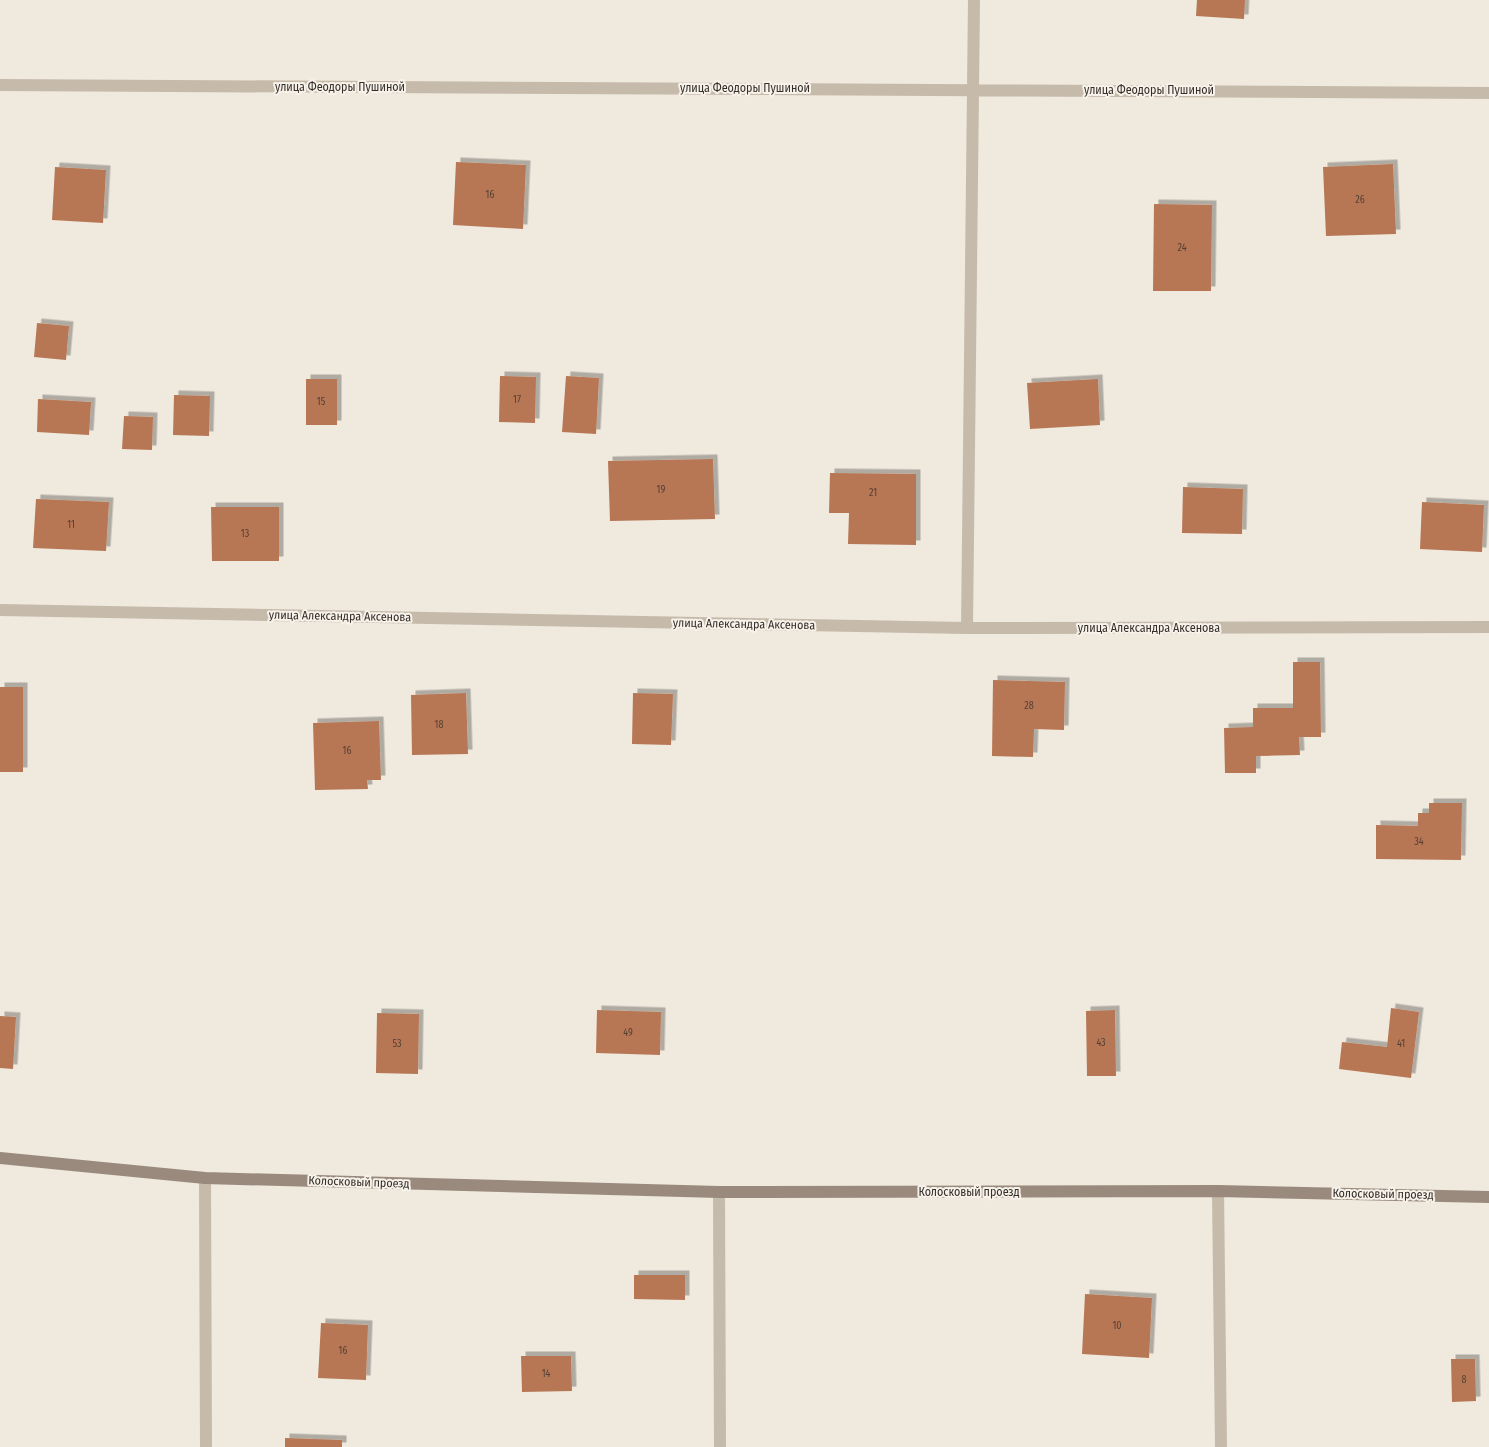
<svg xmlns="http://www.w3.org/2000/svg" width="1489" height="1447" viewBox="0 0 1489 1447" font-family="'Fira Sans Condensed',sans-serif">
	<style>
		.building { fill: #b77754; filter: url(#shadow) }
		.lines { fill: none; stroke-linecap: round; stroke-linejoin: round }
		.street { stroke: #c6baab; stroke-width: 12 }
		.secondary { stroke: #9a8a7d; stroke-width: 12 }
		.labels { text-anchor: middle; dominant-baseline: central; stroke-width: 4; stroke-linejoin: round; paint-order: stroke }
		.number-label { font-size: 10px; fill: #564034 }
		.street-label { font-size: 12px; fill: #352e2a; stroke: #f8f3ea }
	</style>
	<defs>
		<filter id="shadow"><feDropShadow dx="4.5" dy="-4.5" stdDeviation="0" flood-color="#0004"/></filter>
	</defs>
	<rect width="100%" height="100%" fill="#efe9de"/>
	<path class="building" d="M 1197,0 L 1245,0 L 1244,19 L 1196,16 Z
		M 456,162 L 526,165 L 523,229 L 453,225 Z
		M 1393,164 L 1396,234 L 1326,236 L 1323,167 Z
		M 55,167 L 106,170 L 103,223 L 52,220 Z
		M 1154,204 L 1212,205 L 1211,291 L 1153,291 Z
		M 37,323 L 69,326 L 66,360 L 34,357 Z
		M 500,376 L 536,377 L 535,423 L 499,422 Z
		M 566,376 L 599,378 L 596,434 L 562,432 Z
		M 306,379 L 337,379 L 337,425 L 306,425 Z
		M 1098,379 L 1100,425 L 1030,429 L 1027,383 Z
		M 174,395 L 210,396 L 209,436 L 173,435 Z
		M 38,399 L 91,402 L 89,435 L 37,432 Z
		M 124,416 L 153,417 L 152,450 L 122,449 Z
		M 713,459 L 715,519 L 610,521 L 608,461 Z
		M 830,473 L 916,474 L 916,545 L 848,544 L 849,513 L 829,513 Z
		M 1183,487 L 1243,489 L 1242,534 L 1182,533 Z
		M 36,499 L 109,502 L 106,551 L 33,548 Z
		M 1422,502 L 1484,505 L 1482,552 L 1420,549 Z
		M 211,507 L 279,507 L 279,561 L 212,561 Z
		M 1293,662 L 1320,662 L 1321,737 L 1299,737 L 1300,755 L 1256,756 L 1256,773 L 1225,773 L 1224,728 L 1253,727 L 1253,708 L 1293,708 Z
		M 993,680 L 1065,682 L 1064,730 L 1034,729 L 1033,757 L 992,756 Z
		M 0,687 L 23,687 L 23,772 L 0,772 Z
		M 466,693 L 468,754 L 412,755 L 411,695 Z
		M 633,693 L 673,694 L 671,745 L 632,744 Z
		M 379,721 L 381,780 L 367,780 L 368,789 L 315,790 L 313,723 Z
		M 1429,803 L 1462,803 L 1461,860 L 1376,859 L 1376,825 L 1418,826 L 1418,813 L 1429,813 Z
		M 1391,1008 L 1419,1012 L 1411,1078 L 1339,1069 L 1342,1042 L 1387,1047 Z
		M 597,1010 L 661,1012 L 660,1055 L 596,1053 Z
		M 1115,1010 L 1116,1076 L 1087,1076 L 1086,1011 Z
		M 377,1013 L 419,1014 L 418,1074 L 376,1073 Z
		M 0,1016 L 16,1017 L 13,1069 L 0,1068 Z
		M 634,1275 L 685,1275 L 685,1300 L 634,1299 Z
		M 1085,1294 L 1152,1298 L 1149,1358 L 1082,1354 Z
		M 321,1323 L 368,1325 L 366,1380 L 318,1378 Z
		M 521,1356 L 571,1356 L 572,1391 L 522,1392 Z
		M 1451,1359 L 1475,1359 L 1476,1401 L 1452,1402 Z
		M 285,1438 L 342,1440 L 342,1447 L 285,1447 Z"/>
	<g class="lines">
		<path class="street" d="M 0,85 L 1489,93
			M 0,610 L 967,628 L 1489,627
			M 967,628 L 974,0
			M 205,1178 L 206,1447
			M 1218,1191 L 1221,1447
			M 719,1192 L 720,1447"/>
		<path class="secondary" d="M 0,1158 L 205,1178 L 719,1192 L 1218,1191 L 1489,1197"/>
	</g>
	<g class="labels">
		<g class="number-label">
			<text x="490" y="195">16</text>
			<text x="1360" y="200">26</text>
			<text x="1182" y="248">24</text>
			<text x="517" y="400">17</text>
			<text x="321" y="402">15</text>
			<text x="661" y="490">19</text>
			<text x="873" y="493">21</text>
			<text x="71" y="525">11</text>
			<text x="245" y="534">13</text>
			<text x="1029" y="706">28</text>
			<text x="439" y="725">18</text>
			<text x="347" y="751">16</text>
			<text x="1419" y="842">34</text>
			<text x="628" y="1033">49</text>
			<text x="1101" y="1043">43</text>
			<text x="397" y="1044">53</text>
			<text x="1401" y="1044">41</text>
			<text x="1117" y="1326">10</text>
			<text x="343" y="1351">16</text>
			<text x="546" y="1374">14</text>
			<text x="1464" y="1380">8</text>
		</g>
		<g class="street-label">
			<text x="340" y="87">улица Феодоры Пушиной</text>
			<text x="745" y="88">улица Феодоры Пушиной</text>
			<text x="1149" y="90">улица Феодоры Пушиной</text>
			<text transform="translate(340 616) rotate(1)">улица Александра Аксенова</text>
			<text transform="translate(744 624) rotate(1)">улица Александра Аксенова</text>
			<text x="1149" y="628">улица Александра Аксенова</text>
			<text transform="translate(359 1182) rotate(2)">Колосковый проезд</text>
			<text x="969" y="1192">Колосковый проезд</text>
			<text transform="translate(1383 1194) rotate(1)">Колосковый проезд</text>
		</g>
	</g>
</svg>
